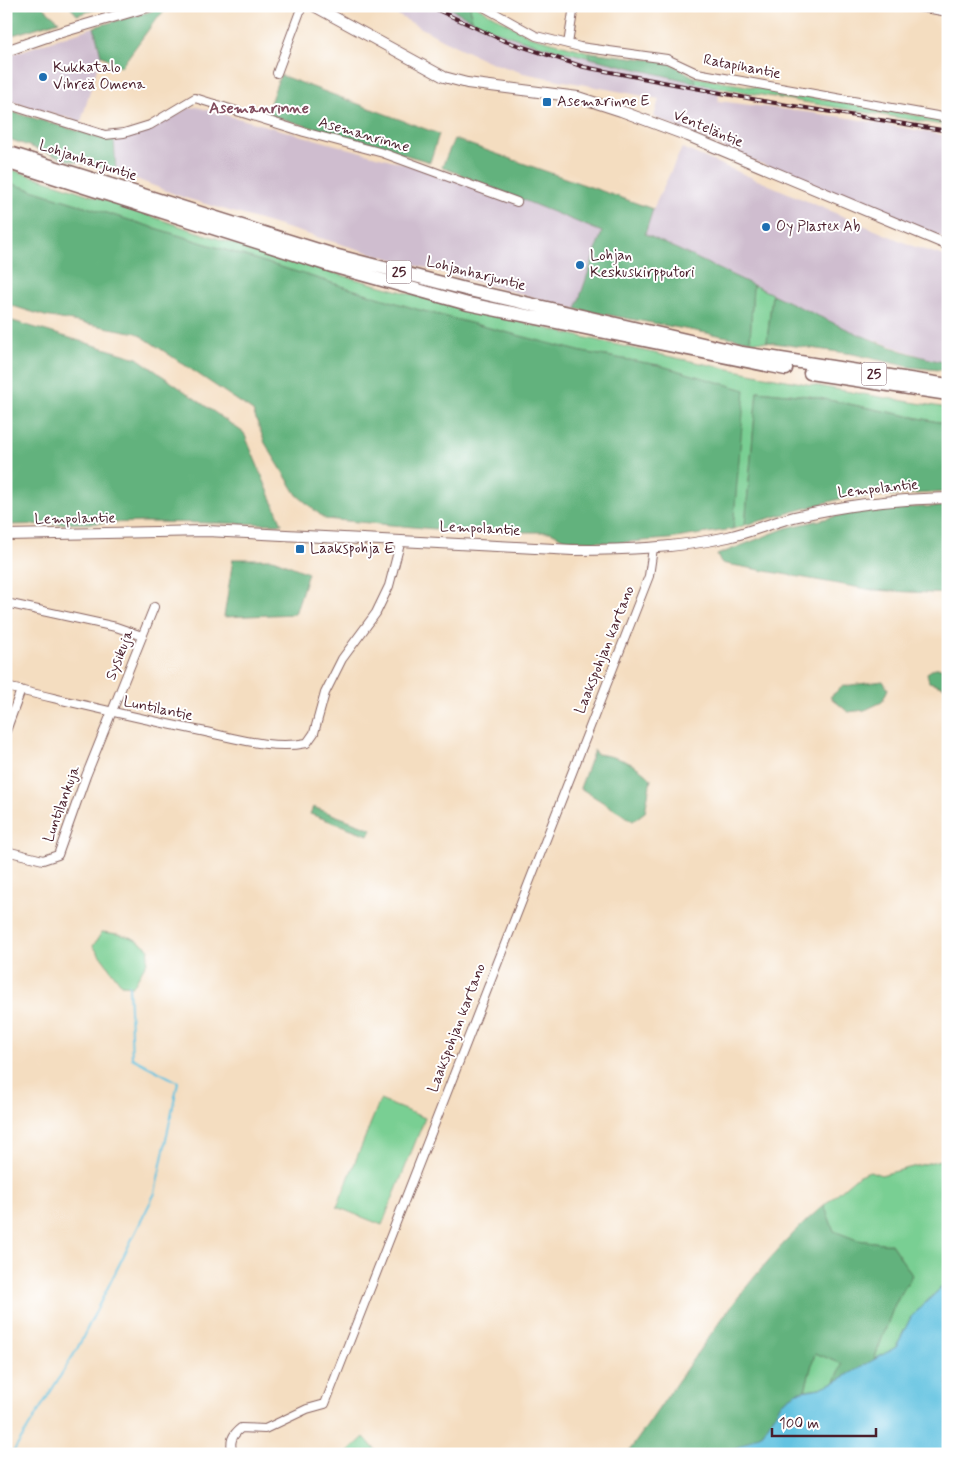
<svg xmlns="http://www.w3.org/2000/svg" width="954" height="1460" viewBox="0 0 954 1460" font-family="Mynerve,sans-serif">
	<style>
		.industrial { fill: #cfbdcf }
		.green { fill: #79cf93; stroke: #62775f }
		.forest { fill: #62b27d; stroke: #566854 }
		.water { fill: #63c3e1; stroke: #567186 }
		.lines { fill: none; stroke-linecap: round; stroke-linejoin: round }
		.stream { stroke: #63c3e1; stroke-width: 2 }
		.minor-casing { stroke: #86625f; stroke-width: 10 }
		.tertiary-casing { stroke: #86625f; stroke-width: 12 }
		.trunk-casing { stroke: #86625f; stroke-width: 15 }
		.minor { stroke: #fff; stroke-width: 8 }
		.tertiary { stroke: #fff; stroke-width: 10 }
		.trunk { stroke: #fff; stroke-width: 12 }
		.rail-casing { stroke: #4a1f2b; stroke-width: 4 }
		.rail { stroke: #fff; stroke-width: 2; stroke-dasharray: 5.5; stroke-linecap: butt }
		.poi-dot { fill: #1f6fb2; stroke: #fff; stroke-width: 2 }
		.labels { text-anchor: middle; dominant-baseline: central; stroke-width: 4; stroke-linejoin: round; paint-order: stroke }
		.shield { fill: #fff; stroke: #80626b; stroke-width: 1 }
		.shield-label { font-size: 14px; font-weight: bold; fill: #4a1f2b }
		.street-label { font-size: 15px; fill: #4a1f2b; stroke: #fff }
		.poi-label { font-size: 15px; fill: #4a1f2b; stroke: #fff; text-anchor: start }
		.neighbourhood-label { font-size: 16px; font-weight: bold; fill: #814c5d; stroke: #fff }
	</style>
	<rect width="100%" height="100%" fill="#fff"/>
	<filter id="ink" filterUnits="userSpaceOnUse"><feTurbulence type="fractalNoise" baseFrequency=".02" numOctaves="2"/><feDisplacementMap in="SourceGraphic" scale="10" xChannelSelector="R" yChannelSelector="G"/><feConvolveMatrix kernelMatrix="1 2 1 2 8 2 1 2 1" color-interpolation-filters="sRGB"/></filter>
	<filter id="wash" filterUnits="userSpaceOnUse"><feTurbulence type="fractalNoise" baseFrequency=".0096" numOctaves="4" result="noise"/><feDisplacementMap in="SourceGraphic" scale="20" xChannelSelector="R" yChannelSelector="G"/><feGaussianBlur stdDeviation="1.12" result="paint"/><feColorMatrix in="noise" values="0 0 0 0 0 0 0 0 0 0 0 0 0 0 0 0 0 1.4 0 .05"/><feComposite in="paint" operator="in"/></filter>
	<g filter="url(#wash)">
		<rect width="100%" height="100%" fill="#f4ddc0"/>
		<path class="industrial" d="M 381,6 L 446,6 L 481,25 L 536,44 L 720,88 L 718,101 L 844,117 L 948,136 L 948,240 L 730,151 L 654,117 L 659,99 L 523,73 L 490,62 L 447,42 Z
			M 94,27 L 101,55 L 81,122 L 6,100 L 6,56 Z
			M 197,107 L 504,191 L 602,232 L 576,309 L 381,256 L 182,197 L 116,171 L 114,138 L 128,137 L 149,129 L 189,108 Z
			M 682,148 L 915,247 L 948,257 L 948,363 L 932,360 L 850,331 L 645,234 L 653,209 Z"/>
		<path class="green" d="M 470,6 L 476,6 L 529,36 L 589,52 L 590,58 C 550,47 509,40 472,20 Z
			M 694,77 L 948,121 L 948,126 L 720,88 L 696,83 Z
			M 6,168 C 84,191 160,221 238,245 C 471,315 708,371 948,408 L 948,424 L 809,396 L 757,391 L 745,525 L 733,529 L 744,390 L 658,365 L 582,352 L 416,309 L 6,182 Z
			M 753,285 L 772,294 L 767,342 L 750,341 Z
			M 102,932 C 121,934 135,936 149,949 L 147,962 L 133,986 L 122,985 L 93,946 Z
			M 380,1100 L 425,1118 L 382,1225 L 337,1207 Z
			M 948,1158 L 948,1281 L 911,1317 L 896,1347 L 874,1360 L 894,1306 L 912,1275 L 891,1244 L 856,1240 L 834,1231 L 824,1205 L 859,1175 L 870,1171 L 881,1175 Z
			M 815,1353 L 843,1364 L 835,1382 L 820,1388 L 805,1390 Z
			M 364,1437 L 379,1454 L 346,1454 Z"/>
		<path class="forest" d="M 6,6 L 42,6 L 59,21 L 6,37 Z
			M 69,6 L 106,6 L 77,15 Z
			M 170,6 L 157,18 L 121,67 L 101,55 L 94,27 Z
			M 446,6 L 470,6 L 472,20 Z
			M 589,52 L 661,61 L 672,64 L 694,77 L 696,83 L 590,58 Z
			M 280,75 L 439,134 L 430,162 L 266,114 Z
			M 6,110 L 105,139 L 114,138 L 116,171 L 68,160 L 6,138 Z
			M 454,139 L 653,209 L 645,234 L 753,285 L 750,341 L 576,309 L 602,232 L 442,167 Z
			M 6,182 L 416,309 L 582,352 L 658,365 L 745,390 L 733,529 L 669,539 L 615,543 L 564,539 L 551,532 L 469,532 L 325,519 L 297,495 L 265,443 L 253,411 L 137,333 L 45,316 L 6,304 Z
			M 772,294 C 828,320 886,351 948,363 L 948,371 L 910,367 L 853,354 L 767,342 Z
			M 6,319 L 137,358 L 244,433 L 282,524 L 145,522 L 6,525 Z
			M 757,391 L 809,396 L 948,424 L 948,492 L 843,498 L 745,525 Z
			M 948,506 L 948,594 L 872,590 L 721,563 L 717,555 L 786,528 L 868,509 Z
			M 233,559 L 273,559 L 308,573 L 295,614 L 224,617 Z
			M 935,668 L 948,668 L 948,688 L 929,682 L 927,673 Z
			M 883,681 L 888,689 L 882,702 L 865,710 L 848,712 L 830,697 L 843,686 Z
			M 594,750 L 596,754 C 617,756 638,764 651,779 L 645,812 L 633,821 L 580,788 Z
			M 313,807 L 372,829 L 368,835 L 310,814 Z
			M 824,1205 L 834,1231 L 857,1240 L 891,1244 L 912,1275 L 894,1306 L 874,1360 L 835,1382 L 842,1364 L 815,1353 L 805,1390 L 797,1392 L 782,1402 L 763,1433 L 725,1454 L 627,1454 C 687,1371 746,1271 824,1205 Z"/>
		<path class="water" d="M 948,1281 L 948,1454 L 725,1454 L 763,1433 L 782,1402 L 797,1392 L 820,1388 L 835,1382 L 896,1347 L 911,1317 Z"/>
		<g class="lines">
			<path class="stream" d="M 12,1454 L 77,1349 L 155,1193 L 178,1082 L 132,1058 L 129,985"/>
		</g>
	</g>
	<g filter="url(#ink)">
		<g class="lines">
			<defs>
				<path id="minor" d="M 482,6 L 536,36 L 580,47 L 667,59 L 697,73 L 948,118
					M 913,6 L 948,12
					M 568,44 L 574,6
					M 277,73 L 302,6
					M 6,104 L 105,135 L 124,133 L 150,125 L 195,98 L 304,132 L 383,153 L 517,202
					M 6,603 L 116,627 L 142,636
					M 6,687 C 71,702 136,718 201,731 C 235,738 272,750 307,743 L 314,733 L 325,693 L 342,659 L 376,613 L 389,586 L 401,540
					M 6,731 L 21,690
					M 6,851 L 43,860 L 58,855 L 86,776 L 154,607
					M 233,1454 C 229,1442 232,1435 241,1428 L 265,1429 L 307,1409 L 325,1404 L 649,576 L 653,548"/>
				<path id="tertiary" d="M 314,6 L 444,77 L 467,83 L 578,97 L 621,111 L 688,136 L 948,245
					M 6,51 L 55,34 L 150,6
					M 6,535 L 207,531 L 573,550 C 625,550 677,548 728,537 C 750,532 771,523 794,517 C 845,505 895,499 948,498"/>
				<path id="trunk" d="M 6,152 L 334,255 L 469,290 L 742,353 L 948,385
					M 6,162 L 332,266 L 468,304 L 786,369
					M 810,373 L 948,394"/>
			</defs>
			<use href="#minor" class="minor-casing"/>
			<use href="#tertiary" class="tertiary-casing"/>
			<use href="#trunk" class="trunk-casing"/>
			<use href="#minor" class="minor"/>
			<use href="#tertiary" class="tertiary"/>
			<use href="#trunk" class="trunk"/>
			<defs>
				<path id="rail" d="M 429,6 L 502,40 L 584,67 L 763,101 L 948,131"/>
			</defs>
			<use href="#rail" class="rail-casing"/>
			<use href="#rail" class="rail"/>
		</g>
	</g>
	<g class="poi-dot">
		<circle cx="43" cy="77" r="5"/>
		<rect x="542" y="97" width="10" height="10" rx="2.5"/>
		<circle cx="766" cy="227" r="5"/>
		<circle cx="580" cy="265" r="5"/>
		<rect x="295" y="544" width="10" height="10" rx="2.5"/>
	</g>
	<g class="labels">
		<g class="shield">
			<rect x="386.5" y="260.5" width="25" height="23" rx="4"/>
			<rect x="861.5" y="362.5" width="25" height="23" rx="4"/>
		</g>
		<g class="shield-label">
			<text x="399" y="272">25</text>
			<text x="874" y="374">25</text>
		</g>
		<g class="street-label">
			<text transform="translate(742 67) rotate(11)">Ratapihantie</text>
			<text transform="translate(708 129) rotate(23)">Venteläntie</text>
			<text transform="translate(364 135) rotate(16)">Asemanrinne</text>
			<text transform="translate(88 161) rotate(18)">Lohjanharjuntie</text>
			<text transform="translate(476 274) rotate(14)">Lohjanharjuntie</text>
			<text transform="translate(878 489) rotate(-6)">Lempolantie</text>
			<text transform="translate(75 519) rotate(-1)">Lempolantie</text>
			<text transform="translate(480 529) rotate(3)">Lempolantie</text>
			<text transform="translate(605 650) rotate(-68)">Laakspohjan kartano</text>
			<text transform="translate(120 655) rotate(-69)">Sysikuja</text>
			<text transform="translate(158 709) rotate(12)">Luntilantie</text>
			<text transform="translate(62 804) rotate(-70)">Luntilankuja</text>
			<text transform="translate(457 1028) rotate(-69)">Laakspohjan kartano</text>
		</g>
		<g class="poi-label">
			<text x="53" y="68">Kukkatalo<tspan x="53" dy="17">Vihreä Omena</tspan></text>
			<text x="557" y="102">Asemarinne E</text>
			<text x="776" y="227">Oy Plastex Ab</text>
			<text x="590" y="256">Lohjan<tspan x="590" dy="17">Keskuskirpputori</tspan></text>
			<text x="310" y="549">Laakspohja E</text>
		</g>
		<g class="neighbourhood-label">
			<text x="259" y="108">Asemanrinne</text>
		</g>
	</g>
	<rect width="954" height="1460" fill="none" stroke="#fff" stroke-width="25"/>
	<path d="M772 1428v8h104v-8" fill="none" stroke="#4a1f2b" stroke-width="2.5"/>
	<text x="779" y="1428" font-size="15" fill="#4a1f2b" stroke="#ffffff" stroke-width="4" paint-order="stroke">100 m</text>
</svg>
